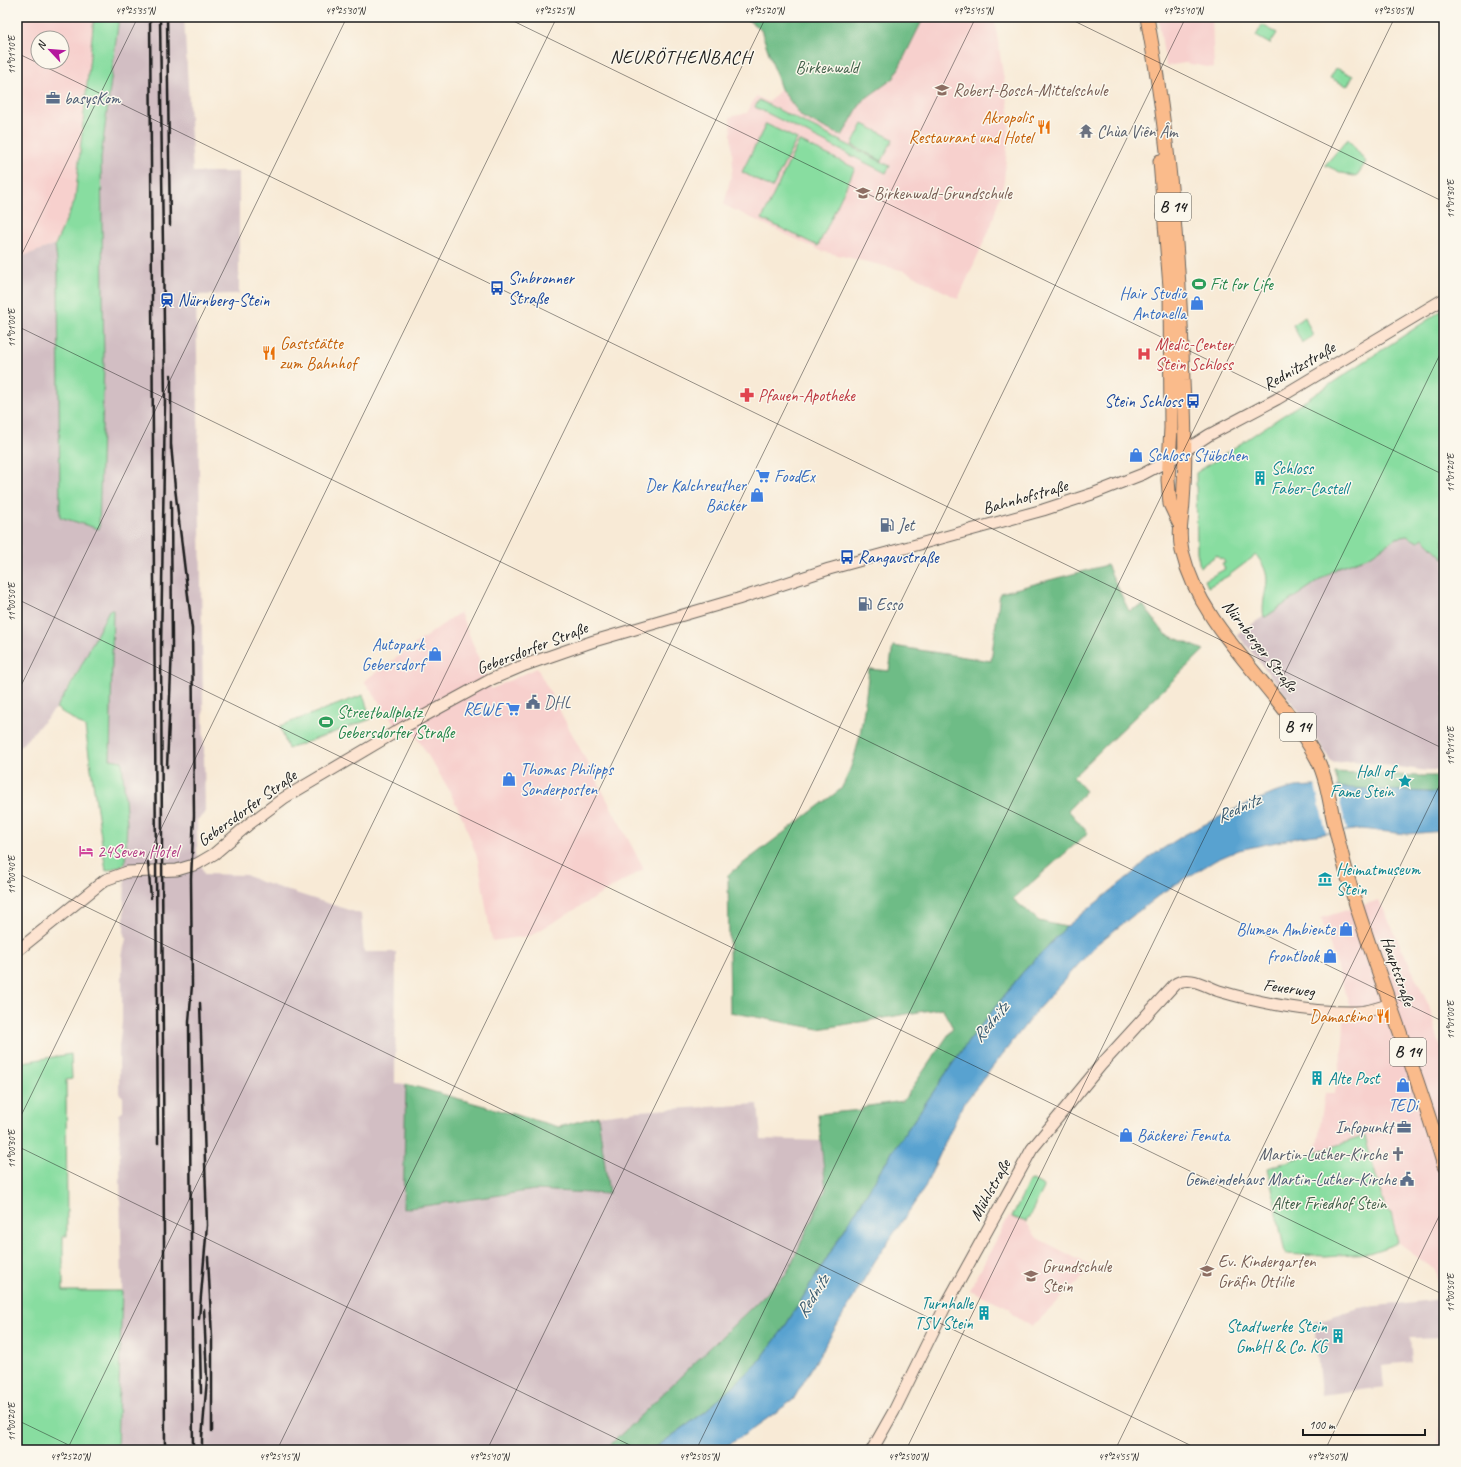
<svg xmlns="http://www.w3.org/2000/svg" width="1461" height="1467" viewBox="0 0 1461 1467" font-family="Caveat,sans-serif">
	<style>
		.built { fill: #f7d0cd; fill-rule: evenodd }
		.industrial { fill: #d2bec3 }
		.green { fill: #88dda0; stroke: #527c5e }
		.forest { fill: #6ebc86; stroke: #456c51 }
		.water { fill: #59a2d0; stroke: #3a5f76 }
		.pier { fill: #f8ead6 }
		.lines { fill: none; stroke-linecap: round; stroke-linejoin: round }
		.secondary-casing { stroke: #69645d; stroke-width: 13 }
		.primary-casing { stroke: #69645d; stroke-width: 15 }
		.secondary { stroke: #fde4d1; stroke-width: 11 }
		.primary { stroke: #fabb8b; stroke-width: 13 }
		.rail { stroke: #1c1c1c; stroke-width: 2.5 }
		.ticks { fill: none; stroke: #1c1c1c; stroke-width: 1; stroke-opacity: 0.45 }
		.labels { text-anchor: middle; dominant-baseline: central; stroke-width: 3; stroke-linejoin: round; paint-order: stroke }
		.shield { fill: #fbf7ec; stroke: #5f5e5a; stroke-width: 1 }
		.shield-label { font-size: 16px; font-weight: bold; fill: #1c1c1c }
		.park-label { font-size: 17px; fill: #42604a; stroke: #fbf7ec }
		.education-label { font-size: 17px; fill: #785e54; stroke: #fbf7ec; text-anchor: start }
		.service-label { font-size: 17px; fill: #4e5e75; stroke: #fbf7ec; text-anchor: start }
		.food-label { font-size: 17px; fill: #c56008; stroke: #fbf7ec; text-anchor: end }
		.worship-label { font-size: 17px; fill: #5b616d; stroke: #fbf7ec; text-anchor: start }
		.transit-label { font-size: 17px; fill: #164399; stroke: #fbf7ec; text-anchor: start }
		.leisure-label { font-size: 17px; fill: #27864d; stroke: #fbf7ec; text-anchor: start }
		.shop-label { font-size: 17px; fill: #366cbe; stroke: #fbf7ec; text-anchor: end }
		.health-label { font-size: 17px; fill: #be3a42; stroke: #fbf7ec; text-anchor: start }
		.street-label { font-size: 17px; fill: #1c1c1c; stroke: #fbf7ec }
		.culture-label { font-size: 17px; fill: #0d838f; stroke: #fbf7ec; text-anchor: start }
		.hotel-label { font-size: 17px; fill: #b23c85; stroke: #fbf7ec; text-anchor: start }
		.water-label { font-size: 18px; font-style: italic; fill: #37586d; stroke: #fbf7ec }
		.quarter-label { font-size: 19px; letter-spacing: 1px; fill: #1c1c1c; stroke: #fbf7ec }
		.neatline { fill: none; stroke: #1c1c1c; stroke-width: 1.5 }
		.ticks-label { font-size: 10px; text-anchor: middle; fill: #1c1c1c }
	</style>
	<rect width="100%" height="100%" fill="#fbf7ec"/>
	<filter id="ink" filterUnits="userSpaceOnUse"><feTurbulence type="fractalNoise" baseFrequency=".025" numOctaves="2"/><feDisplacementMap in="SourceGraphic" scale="8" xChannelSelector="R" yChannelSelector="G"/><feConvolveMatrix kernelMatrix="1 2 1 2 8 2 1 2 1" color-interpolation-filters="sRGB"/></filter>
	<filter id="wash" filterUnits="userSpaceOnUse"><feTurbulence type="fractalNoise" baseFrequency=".012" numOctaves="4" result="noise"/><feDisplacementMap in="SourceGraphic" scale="16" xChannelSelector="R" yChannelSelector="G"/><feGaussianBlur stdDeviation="0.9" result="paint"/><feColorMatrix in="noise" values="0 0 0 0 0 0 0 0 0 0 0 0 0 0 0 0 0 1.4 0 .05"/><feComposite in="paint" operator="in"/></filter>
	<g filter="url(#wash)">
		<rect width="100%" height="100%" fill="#f8ead6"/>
		<path class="built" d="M 17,17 L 94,17 L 75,200 L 55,245 L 17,258 ZM 38,38 L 62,38 L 62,62 L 38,62 Z
			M 924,17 L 994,17 L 1010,117 L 1004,181 L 991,226 L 958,299 L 905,271 L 821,251 L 724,205 L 733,167 L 730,117 L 747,113 L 756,96 L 769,102 L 781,89 L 802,117 L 842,136 L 862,101 L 894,78 Z
			M 1158,17 L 1212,17 L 1214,68 L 1185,63 L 1166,66 Z
			M 460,612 L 491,689 L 537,668 L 644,869 L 530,936 L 492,941 L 478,860 L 464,821 L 448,788 L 416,736 L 395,724 L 364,681 Z
			M 1379,900 L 1429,1006 L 1439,1043 L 1444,1054 L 1444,1450 L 1438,1450 L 1443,1337 L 1442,1299 L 1435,1270 L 1398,1243 L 1391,1213 L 1385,1209 L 1365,1136 L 1316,1152 L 1325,1093 L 1335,1093 L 1343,1043 L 1344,1020 L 1352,1014 L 1321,918 Z
			M 1009,1216 L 1026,1222 L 1037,1238 L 1093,1267 L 1032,1327 L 1012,1314 L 1010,1308 L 970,1290 Z"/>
		<path class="industrial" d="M 119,17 L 184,17 L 193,172 L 239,172 L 239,294 L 196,295 L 205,813 L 197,820 L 197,854 L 204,874 L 246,875 L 258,881 L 361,914 L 364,952 L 396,952 L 395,1083 L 406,1084 L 403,1209 L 535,1190 L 609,1193 L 598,1116 L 638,1111 L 758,1104 L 761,1139 L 822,1141 L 826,1189 L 787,1273 L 605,1450 L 117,1450 L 122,1291 L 119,1115 L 123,1111 L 123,1097 L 119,1093 L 119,1047 L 122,1022 L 122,956 L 126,939 L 124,932 L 124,905 L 127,824 L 110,760 L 110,695 L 92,647 L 56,708 L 17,750 L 17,258 L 55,245 L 99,529 L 104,362 L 101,158 Z
			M 1407,536 L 1414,539 L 1423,538 L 1444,559 L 1444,770 L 1429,771 L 1354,761 L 1332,763 L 1298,710 L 1237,634 L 1339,567 L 1370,556 L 1396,538 Z
			M 1442,1299 L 1443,1337 L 1410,1338 L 1412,1362 L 1382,1365 L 1384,1387 L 1321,1395 L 1314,1322 L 1359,1308 Z"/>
		<path class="green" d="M 94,17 L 119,17 L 101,158 L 104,362 L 99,529 L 60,517 L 58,270 L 55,245 L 75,200 Z
			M 1262,25 L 1277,33 L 1270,44 L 1256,36 Z
			M 1336,68 L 1353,76 L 1347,86 L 1330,78 Z
			M 759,100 L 890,166 L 886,173 L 755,107 Z
			M 766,124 L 797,139 L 772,188 L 742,172 Z
			M 863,124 L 893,139 L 882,161 L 852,145 Z
			M 1348,139 L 1366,162 L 1356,177 L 1342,173 L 1325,165 Z
			M 799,141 L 855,168 L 818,246 L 762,219 Z
			M 1444,309 L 1444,559 L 1423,538 L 1418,542 L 1407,536 L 1396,538 L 1370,556 L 1339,567 L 1264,618 C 1259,591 1278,582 1256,555 L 1228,576 L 1208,587 L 1205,580 L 1225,569 L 1222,564 L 1225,563 L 1222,558 L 1220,559 L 1217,555 L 1200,567 L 1197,552 L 1196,473 Z
			M 1305,317 L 1313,336 L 1302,343 L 1293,325 Z
			M 109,610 L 113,610 L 110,759 L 122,761 L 127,824 L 125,864 L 106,871 L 85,727 L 56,708 L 75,678 Z
			M 363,695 L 371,719 L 288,749 L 280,726 Z
			M 71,1054 L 72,1079 L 66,1080 L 67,1236 L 63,1236 L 63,1291 L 122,1291 L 117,1450 L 17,1450 L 17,1063 Z
			M 1365,1136 L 1385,1209 L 1391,1213 L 1398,1243 L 1369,1253 L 1324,1256 L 1285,1254 L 1268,1168 Z
			M 1033,1180 L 1042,1185 L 1044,1188 L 1026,1222 L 1012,1217 L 1029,1181 Z"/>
		<path class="forest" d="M 744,17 L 924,17 L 894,78 L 862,101 L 842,136 L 802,117 L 781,89 L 761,30 Z
			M 1107,565 L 1129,611 L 1143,605 L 1165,634 L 1204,650 L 1073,777 L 1086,791 L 1068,810 L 1088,833 L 1013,899 L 1039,921 L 1066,927 L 1022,973 L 964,1047 L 892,1152 L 784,1328 L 757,1364 L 705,1412 L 652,1450 L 605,1450 L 787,1273 L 826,1189 L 818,1114 L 862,1110 L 862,1107 L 903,1101 L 953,1028 L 942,1008 L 819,1029 L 730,1012 L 728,875 L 841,789 C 861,752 864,710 869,669 L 889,671 L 893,646 L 991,661 L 1000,593 Z
			M 1335,772 L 1417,776 L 1444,776 L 1444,793 L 1339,789 Z
			M 406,1084 L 559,1127 L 598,1116 L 609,1194 L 535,1190 L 403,1209 Z"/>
		<path class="water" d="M 1314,786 L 1444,793 L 1444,831 L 1406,834 L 1361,829 L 1300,837 L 1239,850 L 1216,860 L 1163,892 L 1097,944 L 1038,1009 L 962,1106 L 924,1189 L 875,1261 L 793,1400 L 747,1433 L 720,1450 L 652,1450 L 705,1412 L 757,1364 L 784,1328 L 892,1152 L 964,1047 L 1022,973 L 1066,927 L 1133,873 L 1150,857 L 1184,835 L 1231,811 L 1277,792 L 1296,787 Z"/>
		<path class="pier" d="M 1315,785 L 1336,786 L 1347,830 L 1326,833 Z"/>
	</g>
	<g filter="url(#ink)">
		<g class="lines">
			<defs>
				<path id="secondary" d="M 17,951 L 105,880 L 127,872 L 177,870 L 197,864 L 214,854 L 249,824 L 284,798 L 404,727 L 492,679 L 525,665 L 594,641 L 738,599 L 829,569 L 1043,510 L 1092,494 L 1143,474 L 1175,457 L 1209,435 L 1277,399 L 1444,299
					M 872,1450 L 894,1411 L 945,1307 L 1032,1149 L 1101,1065 L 1174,985 C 1188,974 1205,986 1219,991 C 1259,1003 1313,1013 1355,1012 C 1367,1012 1379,1008 1390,1004"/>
				<path id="primary" d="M 1147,17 C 1169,137 1180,258 1183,381 C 1185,421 1186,462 1183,502 C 1182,521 1178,530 1182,551 C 1202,633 1279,686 1317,759 C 1326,777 1329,798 1333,818 C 1339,844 1345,869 1353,895 C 1381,986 1418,1074 1444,1166
					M 1160,161 L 1170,287 L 1171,428 L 1168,480 L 1170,504 L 1179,523"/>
			</defs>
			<use href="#secondary" class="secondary-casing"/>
			<use href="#primary" class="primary-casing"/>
			<use href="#secondary" class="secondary"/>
			<use href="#primary" class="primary"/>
			<path class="rail" d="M 150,17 L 158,1143
				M 160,17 L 165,401 L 161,648 L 165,1450
				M 167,17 L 170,225
				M 171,375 L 171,449
				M 171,444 L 175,488 L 192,629 L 194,815 L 191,878 L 192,985 L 189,1022 L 193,1450
				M 167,767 L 172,648 L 171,501
				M 148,862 L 151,898
				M 208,1257 L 212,1338 L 212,1431
				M 199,1319 L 207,1225 L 200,1003
				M 200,1345 L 201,1393
				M 202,1432 L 202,1450
				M 202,1438 L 207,1379 L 204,1309"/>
		</g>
	</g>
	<path class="ticks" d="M 505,17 L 1444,475M 1066,17 L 1444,202M 17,53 L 1444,749M 17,264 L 138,17M 17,326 L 1444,1022M 17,599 L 1444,1295M 17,694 L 347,17M 17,873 L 1200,1450M 17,1124 L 557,17M 17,1146 L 640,1450M 17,1420 L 79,1450M 67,1450 L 766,17M 277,1450 L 976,17M 487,1450 L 1186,17M 696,1450 L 1395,17M 906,1450 L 1444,346M 1115,1450 L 1444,776M 1325,1450 L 1444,1206"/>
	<defs>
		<symbol id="school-bare" viewBox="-9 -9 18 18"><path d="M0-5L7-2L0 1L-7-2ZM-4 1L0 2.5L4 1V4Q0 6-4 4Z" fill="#8d6e63" stroke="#fbf7ec" stroke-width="2.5" paint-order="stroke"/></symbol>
		<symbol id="office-bare" viewBox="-9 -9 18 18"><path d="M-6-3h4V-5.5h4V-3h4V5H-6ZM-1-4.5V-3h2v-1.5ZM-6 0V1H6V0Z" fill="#5c6f8a" stroke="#fbf7ec" stroke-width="2.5" paint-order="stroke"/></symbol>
		<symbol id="restaurant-bare" viewBox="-9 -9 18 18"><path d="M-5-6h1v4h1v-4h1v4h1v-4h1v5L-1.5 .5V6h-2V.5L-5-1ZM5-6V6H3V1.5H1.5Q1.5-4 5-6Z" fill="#e8710a" stroke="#fbf7ec" stroke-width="2.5" paint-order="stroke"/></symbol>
		<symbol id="temple-bare" viewBox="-9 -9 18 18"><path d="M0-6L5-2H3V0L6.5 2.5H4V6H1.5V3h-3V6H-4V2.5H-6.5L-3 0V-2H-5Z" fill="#6b7280" stroke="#fbf7ec" stroke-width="2.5" paint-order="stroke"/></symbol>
		<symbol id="stadium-bare" viewBox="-9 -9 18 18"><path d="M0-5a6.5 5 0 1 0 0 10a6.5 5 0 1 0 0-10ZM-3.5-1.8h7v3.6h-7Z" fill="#2e9e5b" stroke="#fbf7ec" stroke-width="2.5" paint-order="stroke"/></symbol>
		<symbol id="bus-bare" viewBox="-9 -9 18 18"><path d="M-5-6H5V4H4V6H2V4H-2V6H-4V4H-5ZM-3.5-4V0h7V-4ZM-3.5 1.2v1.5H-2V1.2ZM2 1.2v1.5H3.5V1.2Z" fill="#1a4fb4" stroke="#fbf7ec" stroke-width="2.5" paint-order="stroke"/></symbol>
		<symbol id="station-bare" viewBox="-9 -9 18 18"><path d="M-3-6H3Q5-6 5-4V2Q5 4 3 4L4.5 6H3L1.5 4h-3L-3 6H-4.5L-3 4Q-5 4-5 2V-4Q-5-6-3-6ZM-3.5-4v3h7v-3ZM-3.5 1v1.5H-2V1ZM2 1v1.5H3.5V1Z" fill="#1a4fb4" stroke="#fbf7ec" stroke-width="2.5" paint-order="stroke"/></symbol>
		<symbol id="shop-bare" viewBox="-9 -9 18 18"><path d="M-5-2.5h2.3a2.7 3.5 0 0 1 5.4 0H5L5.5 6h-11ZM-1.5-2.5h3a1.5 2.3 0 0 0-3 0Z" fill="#3f7fe0" stroke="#fbf7ec" stroke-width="2.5" paint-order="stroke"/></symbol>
		<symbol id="hospital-bare" viewBox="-9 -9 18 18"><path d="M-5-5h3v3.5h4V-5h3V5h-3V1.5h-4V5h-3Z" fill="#e0444e" stroke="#fbf7ec" stroke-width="2.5" paint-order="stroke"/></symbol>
		<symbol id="pharmacy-bare" viewBox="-9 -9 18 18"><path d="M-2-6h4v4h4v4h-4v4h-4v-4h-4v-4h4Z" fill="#e0444e" stroke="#fbf7ec" stroke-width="2.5" paint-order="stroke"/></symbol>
		<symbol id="supermarket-bare" viewBox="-9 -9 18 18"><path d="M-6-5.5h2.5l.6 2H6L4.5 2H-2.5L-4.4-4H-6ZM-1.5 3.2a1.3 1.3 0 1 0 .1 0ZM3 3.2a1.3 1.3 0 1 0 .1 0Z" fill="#3f7fe0" stroke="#fbf7ec" stroke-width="2.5" paint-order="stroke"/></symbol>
		<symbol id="building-bare" viewBox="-9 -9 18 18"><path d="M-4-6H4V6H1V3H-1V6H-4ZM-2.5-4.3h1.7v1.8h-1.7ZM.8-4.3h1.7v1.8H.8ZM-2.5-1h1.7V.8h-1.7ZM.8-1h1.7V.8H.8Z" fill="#0f9aa8" stroke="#fbf7ec" stroke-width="2.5" paint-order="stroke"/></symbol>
		<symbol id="fuel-bare" viewBox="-9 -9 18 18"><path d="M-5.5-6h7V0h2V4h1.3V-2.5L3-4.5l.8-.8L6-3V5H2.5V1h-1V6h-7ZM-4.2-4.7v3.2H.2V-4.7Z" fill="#5c6f8a" stroke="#fbf7ec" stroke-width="2.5" paint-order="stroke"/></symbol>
		<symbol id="civic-bare" viewBox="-9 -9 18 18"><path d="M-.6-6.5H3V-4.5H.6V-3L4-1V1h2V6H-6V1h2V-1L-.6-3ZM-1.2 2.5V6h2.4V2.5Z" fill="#5c6f8a" stroke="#fbf7ec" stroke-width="2.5" paint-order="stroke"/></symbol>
		<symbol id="sight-bare" viewBox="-9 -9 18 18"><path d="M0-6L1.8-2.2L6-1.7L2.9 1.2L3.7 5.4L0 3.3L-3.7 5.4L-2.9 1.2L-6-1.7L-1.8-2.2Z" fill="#0f9aa8" stroke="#fbf7ec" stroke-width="2.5" paint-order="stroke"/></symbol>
		<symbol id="hotel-bare" viewBox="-9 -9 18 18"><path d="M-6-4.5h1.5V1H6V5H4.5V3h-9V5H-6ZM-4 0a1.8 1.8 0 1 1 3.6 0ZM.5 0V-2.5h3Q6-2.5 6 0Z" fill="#d1479c" stroke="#fbf7ec" stroke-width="2.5" paint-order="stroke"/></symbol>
		<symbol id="museum-bare" viewBox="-9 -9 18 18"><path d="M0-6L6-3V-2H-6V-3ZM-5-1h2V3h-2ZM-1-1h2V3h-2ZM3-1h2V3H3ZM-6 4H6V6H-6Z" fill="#0f9aa8" stroke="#fbf7ec" stroke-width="2.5" paint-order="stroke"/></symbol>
		<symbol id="church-bare" viewBox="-9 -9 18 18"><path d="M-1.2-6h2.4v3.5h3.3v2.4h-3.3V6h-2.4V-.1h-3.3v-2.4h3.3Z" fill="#6b7280" stroke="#fbf7ec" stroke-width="2.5" paint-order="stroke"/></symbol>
	</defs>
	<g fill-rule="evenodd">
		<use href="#school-bare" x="932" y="80" width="20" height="20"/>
		<use href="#office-bare" x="43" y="88" width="20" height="20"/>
		<use href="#restaurant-bare" x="1034" y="117" width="20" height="20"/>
		<use href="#temple-bare" x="1076" y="121" width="20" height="20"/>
		<use href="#school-bare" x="853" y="183" width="20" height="20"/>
		<use href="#stadium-bare" x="1189" y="274" width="20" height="20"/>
		<use href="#bus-bare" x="487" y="278" width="20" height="20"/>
		<use href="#station-bare" x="157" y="290" width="20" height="20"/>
		<use href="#shop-bare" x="1187" y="293" width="20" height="20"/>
		<use href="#restaurant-bare" x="259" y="343" width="20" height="20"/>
		<use href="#hospital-bare" x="1134" y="344" width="20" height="20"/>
		<use href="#pharmacy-bare" x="737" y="385" width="20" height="20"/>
		<use href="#bus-bare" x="1183" y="391" width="20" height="20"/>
		<use href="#shop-bare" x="1126" y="445" width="20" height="20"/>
		<use href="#supermarket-bare" x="753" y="466" width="20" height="20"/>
		<use href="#building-bare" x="1250" y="468" width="20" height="20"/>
		<use href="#shop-bare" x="747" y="485" width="20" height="20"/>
		<use href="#fuel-bare" x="877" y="515" width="20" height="20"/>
		<use href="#bus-bare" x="837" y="547" width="20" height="20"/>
		<use href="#fuel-bare" x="855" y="594" width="20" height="20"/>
		<use href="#shop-bare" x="425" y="644" width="20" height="20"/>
		<use href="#civic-bare" x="523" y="692" width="20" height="20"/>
		<use href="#supermarket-bare" x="503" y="699" width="20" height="20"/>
		<use href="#stadium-bare" x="316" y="712" width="20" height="20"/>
		<use href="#shop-bare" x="499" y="769" width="20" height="20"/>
		<use href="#sight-bare" x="1395" y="771" width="20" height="20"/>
		<use href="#hotel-bare" x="76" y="841" width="20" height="20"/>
		<use href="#museum-bare" x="1315" y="869" width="20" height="20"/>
		<use href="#shop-bare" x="1336" y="919" width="20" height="20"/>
		<use href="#shop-bare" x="1320" y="946" width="20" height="20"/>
		<use href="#restaurant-bare" x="1373" y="1006" width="20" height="20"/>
		<use href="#building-bare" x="1307" y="1068" width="20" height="20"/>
		<use href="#shop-bare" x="1393" y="1075" width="20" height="20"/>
		<use href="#office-bare" x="1394" y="1117" width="20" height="20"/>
		<use href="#shop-bare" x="1116" y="1125" width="20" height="20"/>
		<use href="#church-bare" x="1388" y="1144" width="20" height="20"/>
		<use href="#civic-bare" x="1397" y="1169" width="20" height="20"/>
		<use href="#school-bare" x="1197" y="1261" width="20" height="20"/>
		<use href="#school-bare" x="1021" y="1266" width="20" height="20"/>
		<use href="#building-bare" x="974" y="1303" width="20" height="20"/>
		<use href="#building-bare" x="1328" y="1326" width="20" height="20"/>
	</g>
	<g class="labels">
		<g class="shield">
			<rect x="1155" y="193" width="36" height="28" rx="3"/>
			<rect x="1280" y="713" width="36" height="28" rx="3"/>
			<rect x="1390" y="1038" width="36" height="28" rx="3"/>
		</g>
		<g class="shield-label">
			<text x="1173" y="207">B 14</text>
			<text x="1298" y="727">B 14</text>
			<text x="1408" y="1052">B 14</text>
		</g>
		<g class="park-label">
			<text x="827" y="67">Birkenwald</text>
			<text x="1329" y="1203">Alter Friedhof Stein</text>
		</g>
		<g class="education-label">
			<text x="953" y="90">Robert-Bosch-Mittelschule</text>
			<text x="874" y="193">Birkenwald-Grundschule</text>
			<text x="1218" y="1261">Ev. Kindergarten<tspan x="1218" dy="20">Gräfin Ottilie</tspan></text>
			<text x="1042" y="1266">Grundschule<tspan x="1042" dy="20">Stein</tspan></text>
		</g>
		<g class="service-label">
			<text x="64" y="98">basysKom</text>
			<text x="898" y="525">Jet</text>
			<text x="876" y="604">Esso</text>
			<text x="544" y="702">DHL</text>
			<text x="1393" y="1127" text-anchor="end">Infopunkt</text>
			<text x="1396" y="1179" text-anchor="end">Gemeindehaus Martin-Luther-Kirche</text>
		</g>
		<g class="food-label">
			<text x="1033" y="117">Akropolis<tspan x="1033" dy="20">Restaurant und Hotel</tspan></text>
			<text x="280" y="343" text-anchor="start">Gaststätte<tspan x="280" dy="20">zum Bahnhof</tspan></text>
			<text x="1372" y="1016">Damaskino</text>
		</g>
		<g class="worship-label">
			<text x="1097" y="131">Chùa Viên Âm</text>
			<text x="1387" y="1154" text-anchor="end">Martin-Luther-Kirche</text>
		</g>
		<g class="transit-label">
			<text x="508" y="278">Sinbronner<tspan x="508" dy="20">Straße</tspan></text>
			<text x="178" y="300">Nürnberg-Stein</text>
			<text x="1182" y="401" text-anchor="end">Stein Schloss</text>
			<text x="858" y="557">Rangaustraße</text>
		</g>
		<g class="leisure-label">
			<text x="1210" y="284">Fit for Life</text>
			<text x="337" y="712">Streetballplatz<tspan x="337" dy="20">Gebersdorfer Straße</tspan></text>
		</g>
		<g class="shop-label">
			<text x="1186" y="293">Hair Studio<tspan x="1186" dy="20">Antonella</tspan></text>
			<text x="1147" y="455" text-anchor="start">Schloss Stübchen</text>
			<text x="774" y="476" text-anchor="start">FoodEx</text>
			<text x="746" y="485">Der Kalchreuther<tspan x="746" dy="20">Bäcker</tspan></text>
			<text x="424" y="644">Autopark<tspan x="424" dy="20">Gebersdorf</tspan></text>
			<text x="502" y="709">REWE</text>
			<text x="520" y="769" text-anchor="start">Thomas Philipps<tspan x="520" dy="20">Sonderposten</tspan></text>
			<text x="1335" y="929">Blumen Ambiente</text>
			<text x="1319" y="956">frontlook</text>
			<text x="1403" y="1105" text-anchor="middle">TEDi</text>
			<text x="1137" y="1135" text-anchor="start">Bäckerei Fenuta</text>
		</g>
		<g class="health-label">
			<text x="1155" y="344">Medic-Center<tspan x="1155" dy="20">Stein Schloss</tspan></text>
			<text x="758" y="395">Pfauen-Apotheke</text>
		</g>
		<g class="street-label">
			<text transform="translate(1299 366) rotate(-30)">Rednitzstraße</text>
			<text transform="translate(1025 497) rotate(-16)">Bahnhofstraße</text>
			<text transform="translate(1260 646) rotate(52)">Nürnberger Straße</text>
			<text transform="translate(532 648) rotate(-21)">Gebersdorfer Straße</text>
			<text transform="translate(247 808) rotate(-36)">Gebersdorfer Straße</text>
			<text transform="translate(1398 971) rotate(71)">Hauptstraße</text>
			<text transform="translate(1289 988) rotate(8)">Feuerweg</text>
			<text transform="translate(990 1190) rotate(-61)">Mühlstraße</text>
		</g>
		<g class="culture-label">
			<text x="1271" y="468">Schloss<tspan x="1271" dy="20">Faber-Castell</tspan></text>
			<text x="1394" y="771" text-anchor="end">Hall of<tspan x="1394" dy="20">Fame Stein</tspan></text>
			<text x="1336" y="869">Heimatmuseum<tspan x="1336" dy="20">Stein</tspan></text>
			<text x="1328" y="1078">Alte Post</text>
			<text x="973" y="1303" text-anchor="end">Turnhalle<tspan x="973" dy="20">TSV Stein</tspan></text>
			<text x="1327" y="1326" text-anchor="end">Stadtwerke Stein<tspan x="1327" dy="20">GmbH &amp; Co. KG</tspan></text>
		</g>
		<g class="hotel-label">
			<text x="97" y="851">24Seven Hotel</text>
		</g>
		<g class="water-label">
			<text transform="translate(1238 808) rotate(-25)">Rednitz</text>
			<text transform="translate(990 1022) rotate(-50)">Rednitz</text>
			<text transform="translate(812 1296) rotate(-58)">Rednitz</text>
		</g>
		<g class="quarter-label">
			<text x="681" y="57">NEURÖTHENBACH</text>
		</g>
	</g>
	<rect width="1461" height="1467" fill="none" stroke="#fbf7ec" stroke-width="44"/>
	<g transform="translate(50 50) rotate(296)"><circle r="19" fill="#fbf7ec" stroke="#a29f99"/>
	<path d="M0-3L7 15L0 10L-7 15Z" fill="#b5179e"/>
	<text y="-6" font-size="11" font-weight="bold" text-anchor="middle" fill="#1c1c1c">N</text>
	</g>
	<path d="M1303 1429v6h122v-6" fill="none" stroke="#1c1c1c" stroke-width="2"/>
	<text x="1309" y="1429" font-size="12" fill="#1c1c1c" stroke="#fbf7ec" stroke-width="3" paint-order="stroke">100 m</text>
	<rect x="22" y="22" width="1417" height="1423" class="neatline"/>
	<g class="ticks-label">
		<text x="135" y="14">49°25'35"N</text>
		<text x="345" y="14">49°25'30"N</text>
		<text x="554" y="14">49°25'25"N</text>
		<text x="764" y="14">49°25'20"N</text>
		<text x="973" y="14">49°25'15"N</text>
		<text x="1183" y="14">49°25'10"N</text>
		<text x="1393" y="14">49°25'05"N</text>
		<text transform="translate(11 55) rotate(-90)" y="4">11°01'10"E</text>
		<text transform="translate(1450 199) rotate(-90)" y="4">11°01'30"E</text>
		<text transform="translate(11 328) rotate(-90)" y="4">11°01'00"E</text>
		<text transform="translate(1450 473) rotate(-90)" y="4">11°01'20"E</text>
		<text transform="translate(11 602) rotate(-90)" y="4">11°00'50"E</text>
		<text transform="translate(1450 746) rotate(-90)" y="4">11°01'10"E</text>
		<text transform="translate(11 875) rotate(-90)" y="4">11°00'40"E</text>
		<text transform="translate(1450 1020) rotate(-90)" y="4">11°01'00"E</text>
		<text transform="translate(11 1149) rotate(-90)" y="4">11°00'30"E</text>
		<text transform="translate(1450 1293) rotate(-90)" y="4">11°00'50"E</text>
		<text transform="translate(11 1422) rotate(-90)" y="4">11°00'20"E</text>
		<text x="70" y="1460">49°25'20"N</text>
		<text x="279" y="1460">49°25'15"N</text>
		<text x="489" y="1460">49°25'10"N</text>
		<text x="699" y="1460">49°25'05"N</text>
		<text x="908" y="1460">49°25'00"N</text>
		<text x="1118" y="1460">49°24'55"N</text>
		<text x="1327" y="1460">49°24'50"N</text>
	</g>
</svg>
